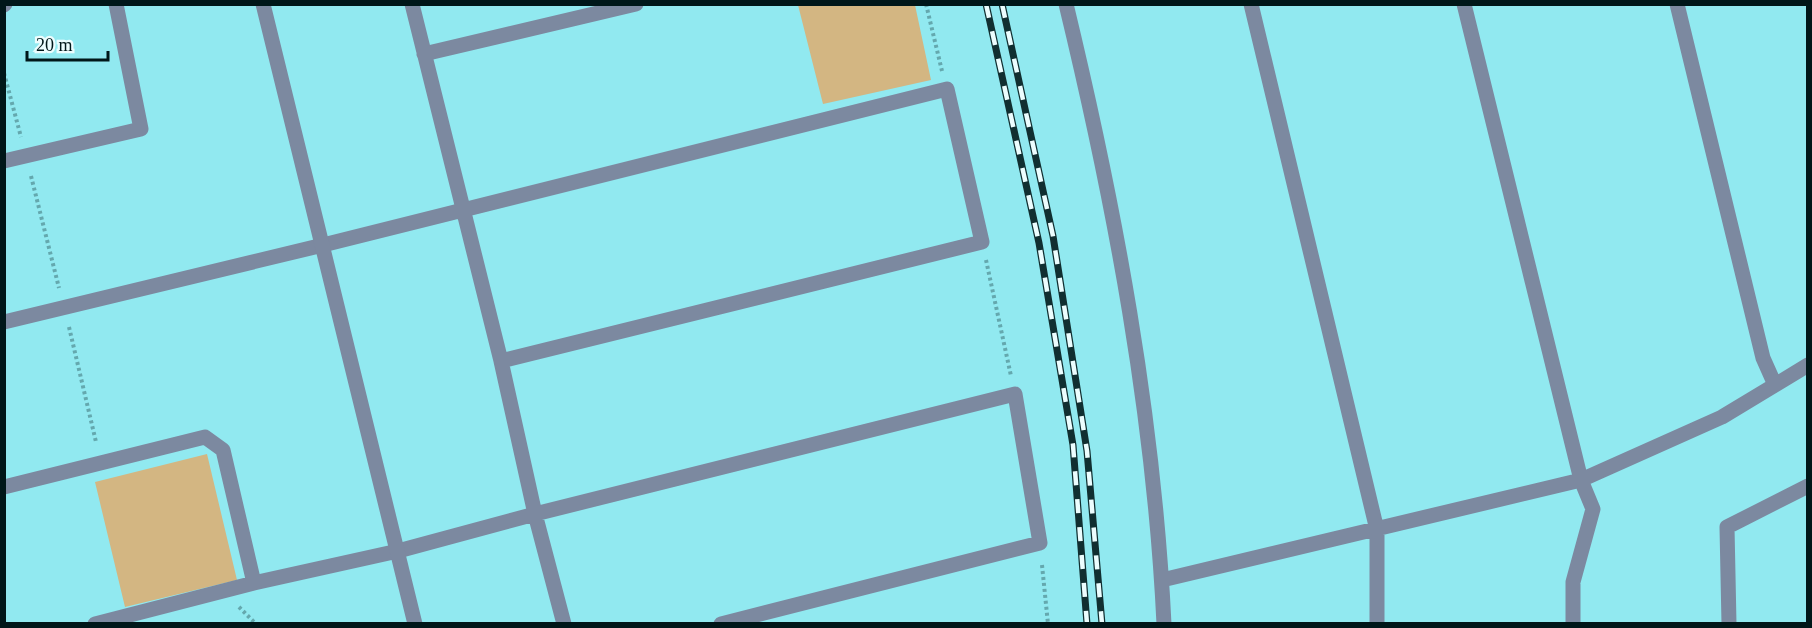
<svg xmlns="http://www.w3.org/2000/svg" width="1812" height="628" viewBox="0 0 1812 628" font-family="Georgia,serif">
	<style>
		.green { fill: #d3b682 }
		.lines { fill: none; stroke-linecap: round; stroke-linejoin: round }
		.path { stroke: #64a8ae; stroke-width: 4; stroke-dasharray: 3 3; stroke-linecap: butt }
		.minor { stroke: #7c89a0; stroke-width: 15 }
		.tertiary { stroke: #7c89a0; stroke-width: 15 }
		.rail-casing { stroke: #112f31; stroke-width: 7 }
		.rail { stroke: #ecfdfe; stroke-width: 4.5; stroke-dasharray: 14; stroke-linecap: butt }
	</style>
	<rect width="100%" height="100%" fill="#91e9f0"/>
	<path class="green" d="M 798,5 L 915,5 L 931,80 L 823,104 Z
		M 207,454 L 237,580 L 125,607 L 95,482 Z"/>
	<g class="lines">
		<path class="path" d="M 926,4 L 942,71
			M 4,73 L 21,137
			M 31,176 L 59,288
			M 986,260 L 1011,376
			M 69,327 L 96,442
			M 1042,565 L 1048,624
			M 239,607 L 256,624"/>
		<path class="minor" d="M 412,4 L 501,361 L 535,514 L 564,624
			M 1066,4 C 1115,207 1154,415 1164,624
			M 1251,4 L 1377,530 L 1377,624
			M 1464,4 L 1581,480 L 1593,509 L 1573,582 L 1573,624
			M 1677,4 L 1763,358 L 1775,385
			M 4,5 L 5,4
			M 424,54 L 636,4
			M 4,161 L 141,129 L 116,4
			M 4,322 L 323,245 L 947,89 L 982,242 L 501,361
			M 4,487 L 205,437 L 223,450 L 254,583
			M 1162,580 L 1581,480 L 1722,417 L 1808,365
			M 95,624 L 254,583 L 398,551 L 535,514 L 1015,394 L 1040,543 L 721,624
			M 1729,624 L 1727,527 L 1808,486"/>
		<path class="tertiary" d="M 263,4 L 415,624"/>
		<defs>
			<path id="rail" d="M 986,4 L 1039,243 L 1073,445 L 1087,624
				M 1002,4 L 1053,236 L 1087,451 L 1102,624"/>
		</defs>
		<use href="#rail" class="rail-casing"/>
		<use href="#rail" class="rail"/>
	</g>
	<rect width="1812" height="628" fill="none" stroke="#001719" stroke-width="12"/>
	<path d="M27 51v9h81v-9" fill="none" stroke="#001719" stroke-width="3"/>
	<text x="36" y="51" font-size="18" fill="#001719" stroke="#ecfdfe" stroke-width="4.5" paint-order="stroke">20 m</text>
</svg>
